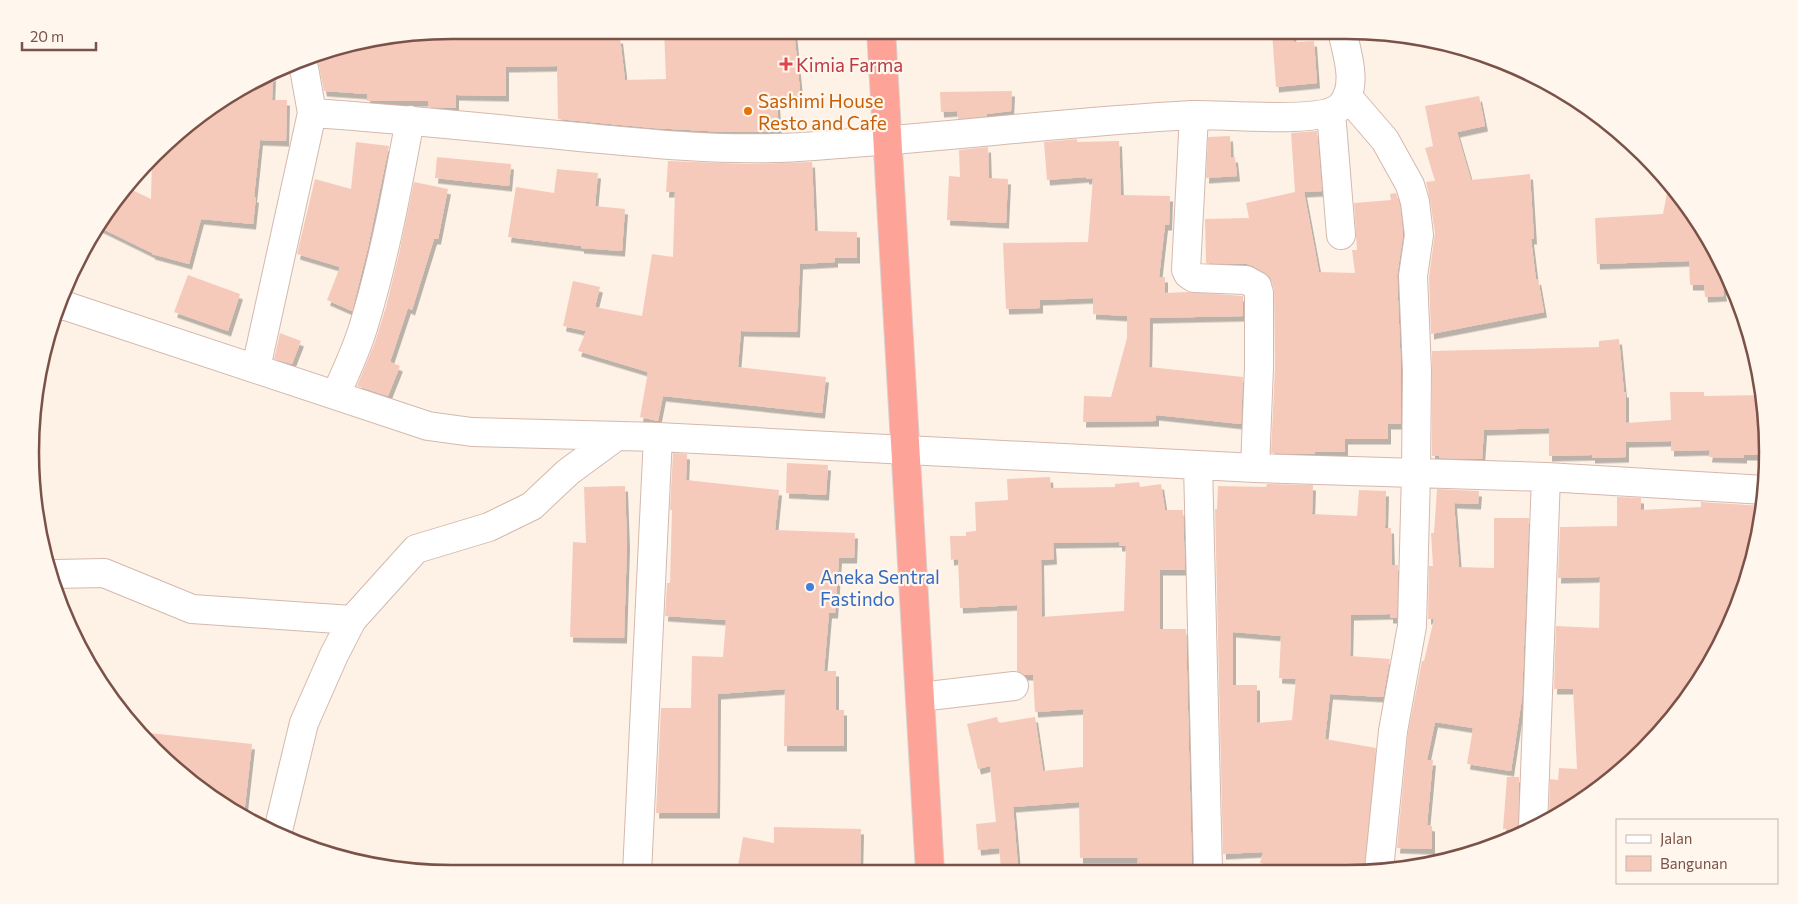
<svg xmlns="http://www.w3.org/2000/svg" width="1798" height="904" viewBox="0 0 1798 904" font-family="Commissioner,sans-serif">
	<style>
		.building { fill: #f6cabb; fill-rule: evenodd; filter: url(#shadow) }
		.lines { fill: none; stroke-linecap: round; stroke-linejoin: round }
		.minor-casing { stroke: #d4b9ad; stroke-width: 30 }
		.highway-casing { stroke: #dacfcc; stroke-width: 30 }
		.minor { stroke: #fff; stroke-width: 28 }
		.highway { stroke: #fda398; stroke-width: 28 }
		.health-dot { fill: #e0444e; stroke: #fff6ee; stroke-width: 2 }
		.food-dot { fill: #e8710a; stroke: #fff6ee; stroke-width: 2 }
		.shop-dot { fill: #3f7fe0; stroke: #fff6ee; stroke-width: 2 }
		.labels { text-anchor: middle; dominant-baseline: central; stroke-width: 4.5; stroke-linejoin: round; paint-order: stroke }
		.health-label { font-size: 19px; fill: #be3a42; stroke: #fff6ee; text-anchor: start }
		.food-label { font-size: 19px; fill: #c56008; stroke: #fff6ee; text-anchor: start }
		.shop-label { font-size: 19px; fill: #366cbe; stroke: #fff6ee; text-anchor: start }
		.rim { fill: none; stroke: #7a5248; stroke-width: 2.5 }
	</style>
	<defs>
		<filter id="shadow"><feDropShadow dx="3" dy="5.5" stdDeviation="0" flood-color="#0004"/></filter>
	</defs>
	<rect width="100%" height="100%" fill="#fef1e6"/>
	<path class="building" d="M 452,30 L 474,30 L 475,35 L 506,33 L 506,36 L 567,34 L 567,30 L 604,30 L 604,39 L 620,38 L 625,80 L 666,79 L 664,30 L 794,30 L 801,101 L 777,103 L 779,132 L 726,132 L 653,128 L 558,119 L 557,66 L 506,67 L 506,96 L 456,95 L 456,108 L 428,107 L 428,101 L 367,101 L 367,94 L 324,91 L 318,61 L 318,52 L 415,36 L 446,35 L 446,31 Z
		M 1293,31 L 1294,42 L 1314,41 L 1317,83 L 1276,87 L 1272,32 Z
		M 273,75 L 272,100 L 287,100 L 286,141 L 260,140 L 254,197 L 256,197 L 253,224 L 201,219 L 189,264 L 152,254 L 152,253 L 97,226 L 126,187 L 151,199 L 152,157 L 195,117 Z
		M 1012,91 L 1011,111 L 987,114 L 987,116 L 958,119 L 957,111 L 941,112 L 940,92 Z
		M 1479,96 L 1485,126 L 1457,132 L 1471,180 L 1530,174 L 1534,239 L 1531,239 L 1536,280 L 1538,279 L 1544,312 L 1431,334 L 1429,277 L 1435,233 L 1430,200 L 1426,182 L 1435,181 L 1425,148 L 1433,146 L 1425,106 Z
		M 1317,131 L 1322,191 L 1304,192 L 1319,272 L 1355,273 L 1352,250 L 1357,250 L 1354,203 L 1391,200 L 1390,194 L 1396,193 L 1400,205 L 1403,235 L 1397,276 L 1401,371 L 1401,424 L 1388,424 L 1388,439 L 1345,439 L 1345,452 L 1315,452 L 1315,454 L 1271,453 L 1275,367 L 1274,289 L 1269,276 L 1253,266 L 1247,264 L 1206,263 L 1205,219 L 1249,218 L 1246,203 L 1295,192 L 1291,133 Z
		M 1230,136 L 1231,157 L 1235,157 L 1237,176 L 1206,178 L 1208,137 Z
		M 1077,139 L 1077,142 L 1119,141 L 1121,195 L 1170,196 L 1169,225 L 1165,225 L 1159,277 L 1165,277 L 1165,293 L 1189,292 L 1243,296 L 1243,316 L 1150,318 L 1149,367 L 1243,377 L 1241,424 L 1156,415 L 1156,421 L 1083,422 L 1084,396 L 1111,397 L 1127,338 L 1127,316 L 1093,314 L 1093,298 L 1040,300 L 1040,308 L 1006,309 L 1003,243 L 1088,242 L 1093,178 L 1086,179 L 1086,177 L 1047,180 L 1044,142 Z
		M 356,142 L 389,146 L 368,247 L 352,311 L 327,300 L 340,267 L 297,254 L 315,179 L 351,189 Z
		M 988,147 L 989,178 L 1008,179 L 1006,223 L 947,220 L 949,176 L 960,177 L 959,150 Z
		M 437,157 L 511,164 L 509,186 L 435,178 Z
		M 668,161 L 749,164 L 812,162 L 815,231 L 857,232 L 857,258 L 835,258 L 835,262 L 800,264 L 797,332 L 741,331 L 738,367 L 826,377 L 822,413 L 663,396 L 658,421 L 640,417 L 648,372 L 578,351 L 586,331 L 563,326 L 573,281 L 600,287 L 595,307 L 642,316 L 652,254 L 673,257 L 675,192 L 666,192 Z
		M 557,169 L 598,173 L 595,206 L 625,209 L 622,251 L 581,248 L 581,246 L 508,237 L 516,187 L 554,193 Z
		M 414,182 L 448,189 L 438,239 L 434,239 L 412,310 L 408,308 L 390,362 L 400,366 L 388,396 L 357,386 L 375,342 L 386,307 L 399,254 Z
		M 1669,182 L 1711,241 L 1733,290 L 1723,290 L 1724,296 L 1705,297 L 1704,285 L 1690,285 L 1689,261 L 1597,264 L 1595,218 L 1663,214 Z
		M 188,275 L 240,294 L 228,331 L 174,312 Z
		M 280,333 L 301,341 L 292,364 L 274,359 Z
		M 1619,339 L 1624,392 L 1626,392 L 1626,423 L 1671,420 L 1670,392 L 1704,392 L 1704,396 L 1764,395 L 1766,455 L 1744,455 L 1744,458 L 1709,457 L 1710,450 L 1671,451 L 1671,441 L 1626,442 L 1626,457 L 1592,458 L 1592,455 L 1549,456 L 1549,428 L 1484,430 L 1482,459 L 1439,458 L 1439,456 L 1432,456 L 1432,351 L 1599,347 L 1599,341 Z
		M 673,453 L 687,454 L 686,480 L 779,490 L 775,530 L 855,533 L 854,558 L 839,558 L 835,613 L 829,613 L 824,671 L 836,671 L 836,710 L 844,710 L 844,746 L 784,746 L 785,689 L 718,694 L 717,813 L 656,813 L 661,708 L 691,708 L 692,656 L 723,657 L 726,620 L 665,616 L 667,583 L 670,583 L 672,510 L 670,510 Z
		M 787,463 L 828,465 L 826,495 L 786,493 Z
		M 1050,477 L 1051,488 L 1115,487 L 1115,484 L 1139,482 L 1140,487 L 1161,484 L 1165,510 L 1183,510 L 1185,570 L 1160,570 L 1160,629 L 1186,629 L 1192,871 L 1137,871 L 1138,858 L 1080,858 L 1079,802 L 1013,807 L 1018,866 L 1001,868 L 999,848 L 978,850 L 976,824 L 996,822 L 990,766 L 978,769 L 967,724 L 997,717 L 999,723 L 1035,717 L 1043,771 L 1083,767 L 1083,709 L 1035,712 L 1033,675 L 1025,675 L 1017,671 L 1017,605 L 960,608 L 958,559 L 951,560 L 950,536 L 966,536 L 966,532 L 976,531 L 975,502 L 1008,500 L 1007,479 ZM 1119,542 L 1119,546 L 1126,546 L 1124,611 L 1042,617 L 1041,560 L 1054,559 L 1053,543 Z
		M 1267,484 L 1313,485 L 1312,514 L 1357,516 L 1359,490 L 1386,491 L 1385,528 L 1391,528 L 1392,565 L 1398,565 L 1397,618 L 1390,618 L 1390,614 L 1351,615 L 1350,656 L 1390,659 L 1383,697 L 1330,694 L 1325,739 L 1376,748 L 1364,870 L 1291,871 L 1260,863 L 1263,852 L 1223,854 L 1215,509 L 1217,509 L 1218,486 L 1266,487 ZM 1233,632 L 1281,636 L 1279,678 L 1296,679 L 1292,720 L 1257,723 L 1257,685 L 1233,685 Z
		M 625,486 L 627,544 L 624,638 L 570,637 L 573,542 L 586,543 L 584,487 Z
		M 1437,489 L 1479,491 L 1478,504 L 1454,503 L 1459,567 L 1494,568 L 1494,518 L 1529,518 L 1522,698 L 1511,771 L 1467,764 L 1473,728 L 1435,722 L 1427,760 L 1433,760 L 1427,825 L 1432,826 L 1432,849 L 1397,848 L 1408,733 L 1422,661 L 1424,661 L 1434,619 L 1428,619 L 1429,566 L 1433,566 L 1431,533 L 1434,533 Z
		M 1617,497 L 1641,498 L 1641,510 L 1701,507 L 1701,502 L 1763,506 L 1754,561 L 1725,638 L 1663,730 L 1603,787 L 1549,818 L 1550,779 L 1558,780 L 1559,768 L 1577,769 L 1573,689 L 1554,689 L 1556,626 L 1599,628 L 1600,577 L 1558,578 L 1560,527 L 1617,526 Z
		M 140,732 L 252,744 L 244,815 L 154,751 Z
		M 1507,777 L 1519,777 L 1518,830 L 1503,829 Z
		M 774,827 L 861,829 L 860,872 L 737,872 L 743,837 L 774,843 Z"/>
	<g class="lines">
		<defs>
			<path id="minor" d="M 1347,96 L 1385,140 L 1410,185 L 1415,202 L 1419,235 L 1413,276 L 1417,371 L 1416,473 L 1412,626 L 1393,731 L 1379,870
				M 1331,112 L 1341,235
				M 312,113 C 401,119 490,128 579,137 C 644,143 709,150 774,148 C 800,148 826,145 852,143 C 966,135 1078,121 1192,115 C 1221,114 1323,125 1341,106 C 1359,87 1347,53 1342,31
				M 1194,115 L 1186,270 L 1188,274 L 1194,278 L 1246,280 L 1257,286 L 1259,293 L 1259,367 L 1255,468
				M 62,306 L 66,306 L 428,426 L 472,432 L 658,437 L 1255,468 L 1546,477 L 1765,490
				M 256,368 L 312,113 L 304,68 L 299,62
				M 336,395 C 345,373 356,351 363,328 C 384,260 397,190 410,120
				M 1198,465 L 1208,871
				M 54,574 L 104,573 L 192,609 L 352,620
				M 920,697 L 1014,686
				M 1533,827 L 1546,477
				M 277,835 L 304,723 L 334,655 L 352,620 L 416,549 L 489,527 L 532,506 L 568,472 L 617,436
				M 637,873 L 658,437"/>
			<path id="highway" d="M 881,30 L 930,872"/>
		</defs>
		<use href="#minor" class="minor-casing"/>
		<use href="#highway" class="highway-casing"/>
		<use href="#minor" class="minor"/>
		<use href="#highway" class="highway"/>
	</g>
	<path class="health-dot" d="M783.5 56.5h5v5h5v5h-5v5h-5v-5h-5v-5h5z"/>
	<circle class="food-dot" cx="748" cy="111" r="5"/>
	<circle class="shop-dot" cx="810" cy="587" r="5"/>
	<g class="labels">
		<g class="health-label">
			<text x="796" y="64">Kimia Farma</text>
		</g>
		<g class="food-label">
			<text x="758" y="100">Sashimi House<tspan x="758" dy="22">Resto and Cafe</tspan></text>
		</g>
		<g class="shop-label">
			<text x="820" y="576">Aneka Sentral<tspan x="820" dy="22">Fastindo</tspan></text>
		</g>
	</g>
	<path d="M0 0H1798V904H0ZM452 39H1346A413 413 0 0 1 1759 452V452A413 413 0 0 1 1346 865H452A413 413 0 0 1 39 452V452A413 413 0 0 1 452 39Z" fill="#fff6ee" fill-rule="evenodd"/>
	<path class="rim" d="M452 39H1346A413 413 0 0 1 1759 452V452A413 413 0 0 1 1346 865H452A413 413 0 0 1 39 452V452A413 413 0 0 1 452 39Z"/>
	<rect x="1616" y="819" width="162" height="65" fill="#fff6ee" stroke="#cab4ac"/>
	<rect x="1626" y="835" width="25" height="8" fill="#ffffff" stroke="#cab4ac"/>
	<text x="1660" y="844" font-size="15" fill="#7a5248">Jalan</text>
	<rect x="1626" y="856" width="25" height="15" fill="#f6cabb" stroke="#cab4ac"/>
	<text x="1660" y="869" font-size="15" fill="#7a5248">Bangunan</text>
	<path d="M22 42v8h74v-8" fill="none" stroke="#7a5248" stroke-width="2.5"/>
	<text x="30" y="42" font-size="15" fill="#7a5248" stroke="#fff6ee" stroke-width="4" paint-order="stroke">20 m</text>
</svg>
